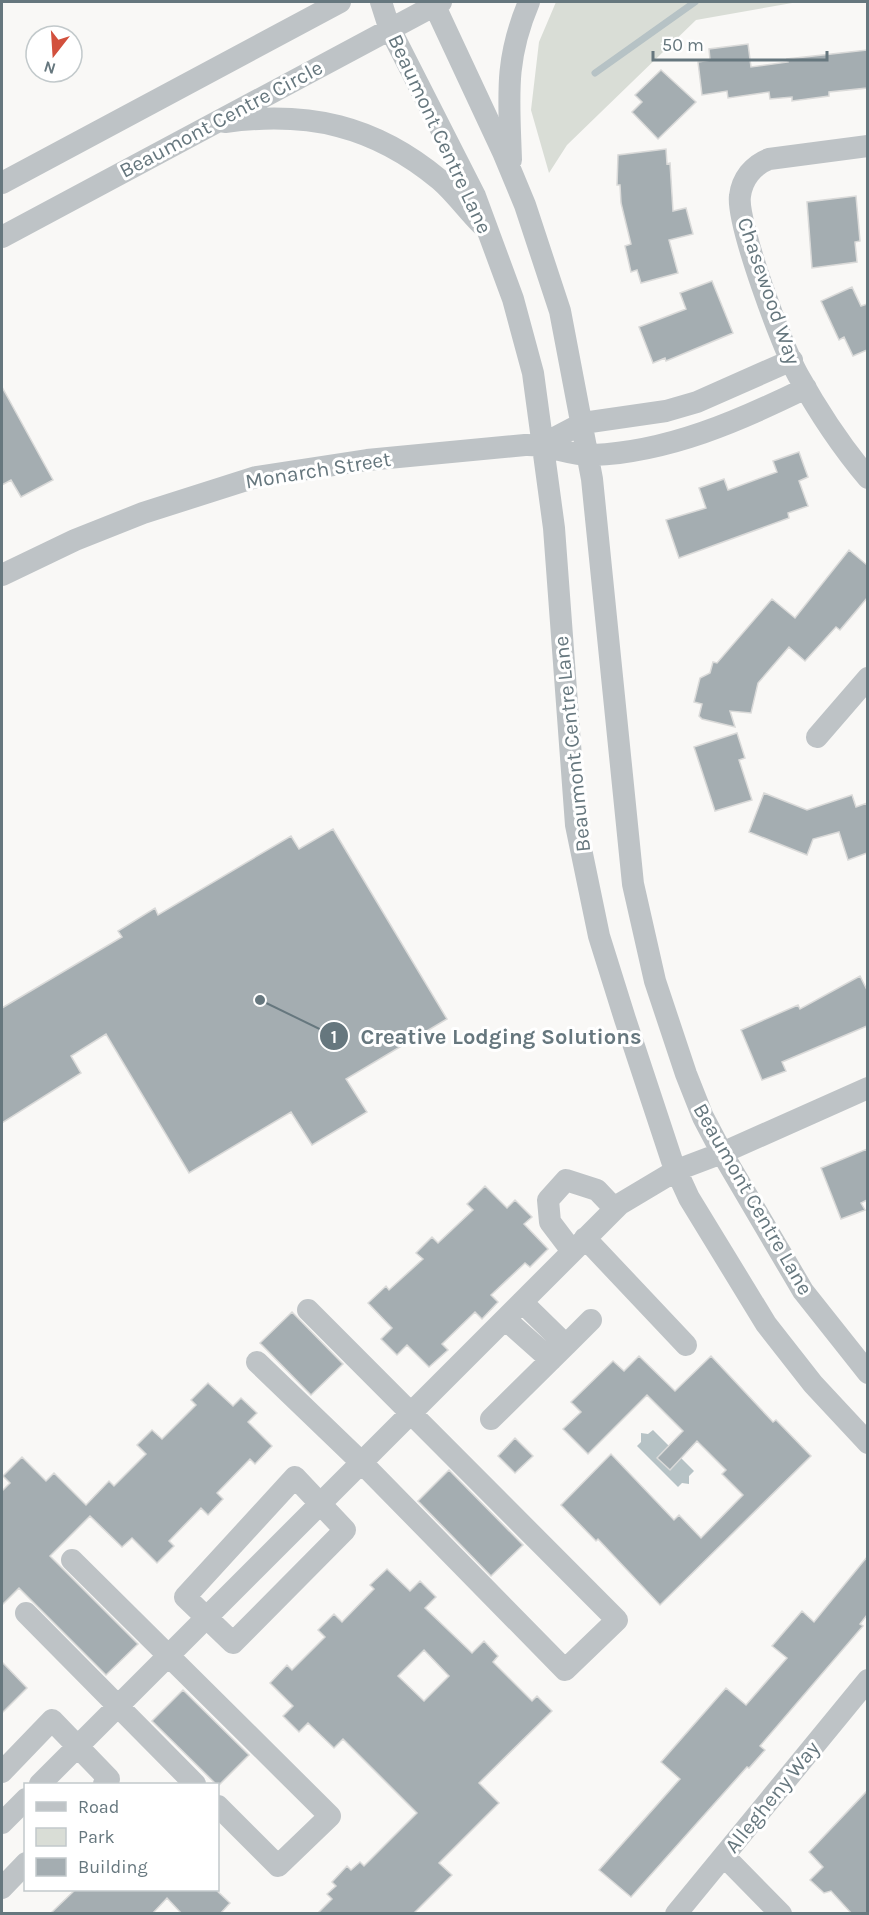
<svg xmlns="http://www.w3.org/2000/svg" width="869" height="1915" viewBox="0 0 869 1915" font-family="Karla,sans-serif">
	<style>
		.green { fill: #d9ddd6 }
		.water { fill: #b6c2c5 }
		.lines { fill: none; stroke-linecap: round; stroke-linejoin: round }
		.stream { stroke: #b6c2c5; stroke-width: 7 }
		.building { fill: #a4adb1; stroke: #dadad9; stroke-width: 1.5; fill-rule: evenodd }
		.minor { stroke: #bec3c6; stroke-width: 22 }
		.labels { text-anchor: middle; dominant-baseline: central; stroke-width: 6; stroke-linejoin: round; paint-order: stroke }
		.street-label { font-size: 21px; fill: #66777e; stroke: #fff }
		.leader { fill: none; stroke: #66777e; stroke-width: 2 }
		.callout-dot { fill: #66777e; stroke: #fff; stroke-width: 2 }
		.mark-label { font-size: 18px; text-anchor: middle; font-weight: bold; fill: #fff }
		.callout-label { font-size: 22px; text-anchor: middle; font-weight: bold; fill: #66777e; stroke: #fff; stroke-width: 6; stroke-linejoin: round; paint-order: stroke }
	</style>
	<rect width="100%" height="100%" fill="#f9f8f6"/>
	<path class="green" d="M 556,2 L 798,2 L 696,20 L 567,145 L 549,173 L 531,110 L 539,42 Z"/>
	<path class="water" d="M 653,1430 L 694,1471 L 689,1476 L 689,1484 L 682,1483 L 678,1487 L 637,1446 L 641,1442 L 641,1433 L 648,1434 Z"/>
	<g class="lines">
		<path class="stream" d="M 595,73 L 695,2"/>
	</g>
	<path class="building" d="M 748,44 L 751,67 L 788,62 L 787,59 L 867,50 L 867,88 L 829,92 L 829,96 L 792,101 L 792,97 L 770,99 L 769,92 L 728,98 L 727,91 L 702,95 L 698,62 L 710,60 L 709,49 Z
		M 661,70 L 696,102 L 658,139 L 632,112 L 642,102 L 635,95 Z
		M 666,149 L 667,164 L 670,163 L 673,211 L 686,208 L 693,234 L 669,240 L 678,273 L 641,283 L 637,270 L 631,272 L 625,246 L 631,244 L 621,203 L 620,185 L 617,185 L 618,155 Z
		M 856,196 L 860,241 L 855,242 L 857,262 L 812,268 L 807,202 Z
		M 712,281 L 733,333 L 666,361 L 665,358 L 653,363 L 639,327 L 686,309 L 680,293 Z
		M 852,287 L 861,306 L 867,304 L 867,350 L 853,356 L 844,337 L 839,340 L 821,301 Z
		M 2,387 L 53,480 L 21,497 L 11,480 L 2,485 Z
		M 799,452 L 808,477 L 799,481 L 808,506 L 788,513 L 789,518 L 679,558 L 666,520 L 706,508 L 699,488 L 724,479 L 728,490 L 777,472 L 773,461 Z
		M 849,550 L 867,565 L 867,598 L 857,610 L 840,630 L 836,627 L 805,661 L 789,647 L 758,683 L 751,713 L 730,711 L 735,727 L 702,719 L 699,716 L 702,704 L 694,702 L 700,678 L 710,673 L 713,662 L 717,663 L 772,599 L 795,618 Z
		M 737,733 L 745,758 L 739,760 L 752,800 L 715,811 L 694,747 Z
		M 764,793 L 807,810 L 852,795 L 856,807 L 867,803 L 867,853 L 848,860 L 839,832 L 813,839 L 807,855 L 749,832 Z
		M 333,829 L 447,1019 L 346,1079 L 367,1112 L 312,1145 L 291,1112 L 189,1173 L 106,1034 L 71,1056 L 81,1073 L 2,1123 L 2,1008 L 122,937 L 118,931 L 155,908 L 158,915 L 291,836 L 299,849 Z
		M 860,976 L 867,990 L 867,1026 L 782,1062 L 786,1071 L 762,1080 L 741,1030 L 798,1005 L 800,1009 Z
		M 867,1149 L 867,1200 L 861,1203 L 865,1210 L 841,1219 L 821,1168 Z
		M 485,1186 L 507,1208 L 515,1200 L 532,1217 L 524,1224 L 548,1249 L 530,1267 L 525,1263 L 491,1295 L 498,1302 L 482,1319 L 475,1312 L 442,1344 L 448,1350 L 429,1367 L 407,1345 L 397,1355 L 381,1339 L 392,1328 L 368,1303 L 386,1286 L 389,1290 L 423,1259 L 416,1253 L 432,1237 L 438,1243 L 473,1210 L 467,1204 Z
		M 292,1312 L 343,1364 L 311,1395 L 260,1343 Z
		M 639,1356 L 675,1391 L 711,1356 L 773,1422 L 776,1420 L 811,1456 L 660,1605 L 598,1539 L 596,1541 L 561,1505 L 611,1454 L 674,1520 L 679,1515 L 701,1538 L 743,1495 L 722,1474 L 726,1470 L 697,1441 L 670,1470 L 657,1458 L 683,1431 L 647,1395 L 588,1454 L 563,1429 L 581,1412 L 571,1402 L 613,1361 L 624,1371 Z
		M 208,1383 L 233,1406 L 241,1398 L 257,1413 L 248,1422 L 272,1446 L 255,1464 L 250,1459 L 217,1493 L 223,1499 L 208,1515 L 201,1508 L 169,1541 L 174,1546 L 157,1563 L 132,1538 L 122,1547 L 90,1516 L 50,1556 L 138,1644 L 106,1675 L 19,1588 L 2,1605 L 2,1491 L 10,1483 L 3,1476 L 22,1457 L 46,1481 L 54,1473 L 86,1505 L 109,1481 L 114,1486 L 146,1454 L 137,1445 L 152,1430 L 162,1439 L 196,1405 L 191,1400 Z
		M 515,1438 L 533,1456 L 515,1473 L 498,1456 Z
		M 449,1470 L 523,1545 L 491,1576 L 418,1501 Z
		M 867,1557 L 867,1615 L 860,1624 L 863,1626 L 760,1746 L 765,1750 L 749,1768 L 747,1767 L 631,1897 L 599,1870 L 680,1779 L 661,1762 L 726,1688 L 746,1705 L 787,1658 L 772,1646 L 802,1611 L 814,1622 Z
		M 387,1569 L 410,1591 L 420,1581 L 436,1597 L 425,1608 L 472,1653 L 484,1641 L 498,1656 L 493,1662 L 532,1701 L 537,1696 L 552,1711 L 479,1783 L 499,1803 L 439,1863 L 452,1875 L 413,1914 L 317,1914 L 332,1899 L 327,1894 L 336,1886 L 332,1882 L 347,1866 L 351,1870 L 360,1862 L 364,1866 L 417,1813 L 343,1739 L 334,1748 L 308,1723 L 299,1732 L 283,1716 L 293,1706 L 270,1683 L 287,1665 L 292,1670 L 325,1637 L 318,1630 L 334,1614 L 342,1622 L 374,1589 L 370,1585 ZM 424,1650 L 449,1676 L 424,1701 L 398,1676 Z
		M 2,1662 L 27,1688 L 2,1713 Z
		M 183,1690 L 249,1755 L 218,1786 L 152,1721 Z
		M 867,1791 L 867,1914 L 852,1914 L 831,1891 L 824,1893 L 810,1880 L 823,1867 L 809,1852 Z
		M 75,1890 L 216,1890 L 230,1903 L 220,1914 L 182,1914 L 167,1898 L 152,1914 L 50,1914 Z"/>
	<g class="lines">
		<path class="minor" d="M 381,2 L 389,27 L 475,196 L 513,299 L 533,373 L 554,528 L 576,825 L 599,936 L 625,1019 L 672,1161 L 689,1198 L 766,1324 L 813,1384 L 868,1443
			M 433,2 L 503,152 L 525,205 L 560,311 L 592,479 L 633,884 L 655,981 L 686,1074 L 703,1117 L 722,1153 L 803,1291 L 868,1373
			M 225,122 C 308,111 374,125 440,180 C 455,193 467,210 481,224
			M 868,146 L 769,159 C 753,165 742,179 740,196 C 736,222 783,349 798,375 C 818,411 841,446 868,478
			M 511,160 C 509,97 504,61 529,2
			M 2,183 L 340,2
			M 2,237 L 441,2
			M 543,444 L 583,423 L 666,411 L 697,402 L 792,360
			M 2,575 L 75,540 L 143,513 L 256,477 L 367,460 L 525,445 C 549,444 570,456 593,455 C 668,452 739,421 806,388
			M 817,737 L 868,678
			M 585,1238 L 686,1345
			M 572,1251 L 550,1222 L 548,1200 L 566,1180 L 597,1190 L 615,1209
			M 522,1302 L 566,1345 L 591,1320
			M 505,1319 L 551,1360
			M 257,1362 L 362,1463 L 565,1670 L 617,1620 L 308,1310
			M 491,1419 L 566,1345
			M 295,1477 L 345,1530 L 233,1643 L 185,1597 Z
			M 72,1560 L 330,1816 L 278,1866 L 218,1806
			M 26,1613 L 195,1784
			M 2,1772 L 52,1720 L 109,1779 L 104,1784
			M 40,1784 L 620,1204 L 677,1170 L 722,1153 L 868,1088
			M 2,1823 L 26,1799
			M 724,1856 L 781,1914
			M 2,1888 L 26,1863
			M 676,1914 L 868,1680"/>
	</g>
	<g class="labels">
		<g class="street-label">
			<text transform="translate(221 119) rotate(-28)">Beaumont Centre Circle</text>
			<text transform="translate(440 134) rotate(65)">Beaumont Centre Lane</text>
			<text transform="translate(769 291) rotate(71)">Chasewood Way</text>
			<text transform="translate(318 470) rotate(-9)">Monarch Street</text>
			<text transform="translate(572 744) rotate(-96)">Beaumont Centre Lane</text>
			<text transform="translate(753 1199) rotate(60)">Beaumont Centre Lane</text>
			<text transform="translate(772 1797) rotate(-51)">Allegheny Way</text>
		</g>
	</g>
	<path class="leader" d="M260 1000L334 1036"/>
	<g class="callout-dot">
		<circle cx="260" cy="1000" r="6"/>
		<circle cx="334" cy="1036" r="15"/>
	</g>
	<g class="mark-label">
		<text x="334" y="1043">1</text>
	</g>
	<g class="callout-label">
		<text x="501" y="1044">Creative Lodging Solutions</text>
	</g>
	<rect width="869" height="1915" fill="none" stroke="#66777e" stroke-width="6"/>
	<rect x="24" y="1783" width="195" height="108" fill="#ffffff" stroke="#c2c9cb" stroke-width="1.5"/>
	<rect x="36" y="1802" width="30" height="9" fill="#bec3c6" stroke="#c2c9cb" stroke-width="1.5"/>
	<text x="78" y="1813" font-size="18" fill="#66777e">Road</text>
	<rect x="36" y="1828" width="30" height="18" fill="#d9ddd6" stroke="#c2c9cb" stroke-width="1.5"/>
	<text x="78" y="1843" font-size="18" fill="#66777e">Park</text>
	<rect x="36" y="1858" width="30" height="18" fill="#a4adb1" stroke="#c2c9cb" stroke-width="1.5"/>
	<text x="78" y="1873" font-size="18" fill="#66777e">Building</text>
	<g transform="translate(54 54) rotate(197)"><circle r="28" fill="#ffffff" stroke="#c2c9cb" stroke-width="1.5"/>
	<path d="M0-4.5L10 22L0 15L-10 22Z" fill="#d2503d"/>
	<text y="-9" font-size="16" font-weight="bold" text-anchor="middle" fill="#66777e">N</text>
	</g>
	<path d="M653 51v9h174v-9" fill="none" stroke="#66777e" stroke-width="3"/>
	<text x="662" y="51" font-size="18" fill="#66777e" stroke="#ffffff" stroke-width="4.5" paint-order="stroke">50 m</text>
</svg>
